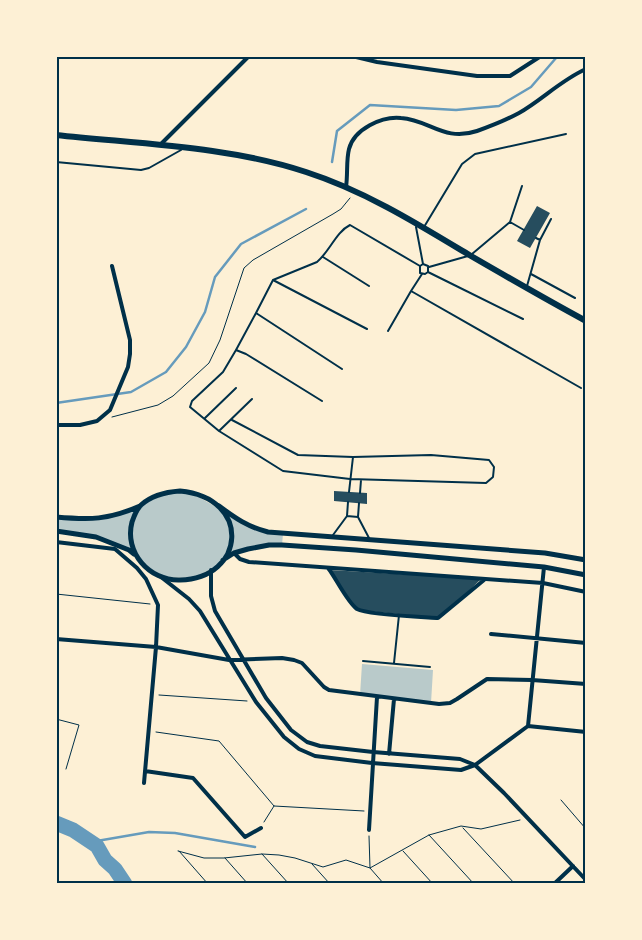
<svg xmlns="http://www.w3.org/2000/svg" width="642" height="940" viewBox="0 0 642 940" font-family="'Exo 2',sans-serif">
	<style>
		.green { fill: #b9caca }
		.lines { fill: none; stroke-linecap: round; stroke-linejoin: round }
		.stream { stroke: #669bbc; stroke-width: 2.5 }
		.river { stroke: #669bbc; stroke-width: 15 }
		.building { fill: #264d5e }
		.path { stroke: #003049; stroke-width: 1 }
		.service { stroke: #003049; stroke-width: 2 }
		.minor { stroke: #003049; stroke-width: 4 }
		.secondary { stroke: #003049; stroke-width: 5 }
		.trunk { stroke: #003049; stroke-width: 6 }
		.neatline { fill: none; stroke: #003049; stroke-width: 2 }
	</style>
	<rect width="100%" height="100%" fill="#fdf0d5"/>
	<path class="green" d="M 190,492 L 249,526 L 283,534 L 282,545 L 234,553 L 217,566 L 193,578 L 160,577 L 136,555 L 106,541 L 56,531 L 56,517 L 88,519 L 121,514 L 159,495 Z
		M 362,664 L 433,670 L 431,703 L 360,695 Z"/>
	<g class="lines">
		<path class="stream" d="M 332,162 L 337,131 L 370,105 L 456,110 L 499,106 L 531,87 L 556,58 L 561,56
			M 56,403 L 131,392 L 166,372 L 186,347 L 205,312 L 215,277 L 241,244 L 306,209
			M 91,842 L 149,832 L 175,833 L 255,847"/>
		<path class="river" d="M 56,823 L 73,830 L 97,846 L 105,860 L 115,869 L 125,884"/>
	</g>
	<path class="building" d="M 537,206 L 550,213 L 530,248 L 517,241 Z
		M 334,491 L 367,493 L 367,504 L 334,501 Z
		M 330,570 L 481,579 L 444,615 L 438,618 L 358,610 L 352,604 Z"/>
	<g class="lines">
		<path class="path" d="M 112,417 L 158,405 L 173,396 L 209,363 L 220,340 L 244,268 L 253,260 L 333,214 L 341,209 L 350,198
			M 56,594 L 150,604
			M 159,695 L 247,701
			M 56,719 L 79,725 L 66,769
			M 156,732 L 219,741 L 274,806 L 364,811
			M 561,800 L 586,829
			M 264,822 L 274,806
			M 463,828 L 515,884
			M 429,835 L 474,884
			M 369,836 L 370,868 L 429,835 L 461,826 L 481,829 L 520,820
			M 178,851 L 204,858 L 224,858 L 262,854 L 279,855 L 295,858 L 323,867 L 346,860 L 370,868 L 384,884
			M 179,851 L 208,884
			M 403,851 L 433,884
			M 262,854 L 289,884
			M 225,858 L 248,884
			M 312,864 L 330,884"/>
		<path class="service" d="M 56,162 L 141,170 L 149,168 L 181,150
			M 510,222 L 522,186
			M 416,227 L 423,264
			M 424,227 L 462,164 L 475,154 L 566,134
			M 540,240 L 551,219
			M 472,254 L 510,222 L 524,230
			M 323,257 L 369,286
			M 429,267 L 468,256
			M 428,272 L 523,319
			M 422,274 L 411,291 L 581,388
			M 531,274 L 575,298
			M 273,280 L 317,262 C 330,251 336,232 350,225 L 420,266 L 423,264 L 428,266 L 428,272 L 425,274 L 420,273 L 420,266
			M 527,286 L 540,240 L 536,238
			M 256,313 L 273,280 L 367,329
			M 388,331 L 411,291
			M 236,350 L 256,313 L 342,369
			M 322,401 L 246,354 L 236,350 L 223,372 L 192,401 L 190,407 L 219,431 L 283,471 L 350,479 L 486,483 L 493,477 L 494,467 L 489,460 L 431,455 L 353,457
			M 205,418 L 236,388
			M 232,420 L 298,455 L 353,457 L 349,492
			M 219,431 L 252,399
			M 360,493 L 361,480
			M 359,503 L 358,517 L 369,538
			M 347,516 L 358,517
			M 333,535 L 347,516 L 348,502
			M 363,661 L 430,667
			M 394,663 L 399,615"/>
		<path class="minor" d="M 352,56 L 377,62 L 477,76 L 510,76 L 541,56
			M 161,144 L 249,56
			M 346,187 C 348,174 346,161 349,149 C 354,129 382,116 401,118 C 430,120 444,142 477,131 C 491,126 506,120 519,113 C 542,100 561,80 586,69
			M 56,425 L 80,425 L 97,421 L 110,410 L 128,367 L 130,354 L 130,340 L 112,266
			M 56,542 L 115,549 L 137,568 L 146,579 L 158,605 L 156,647 L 144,783
			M 234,553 L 240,559 L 249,562 L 543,583 L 586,592
			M 328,568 C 336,578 347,602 357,609 C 368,615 423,617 438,618 L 484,580
			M 211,570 L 211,596 L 215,611 L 266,698 L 291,730 L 307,742 L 320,746 L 373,752 L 460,759 L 475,765 L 504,793 L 586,880
			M 161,577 L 189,599 L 200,611 L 256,702 L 284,737 L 299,749 L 315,756 L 372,763 L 461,770 L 475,765 L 528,726 L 586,732
			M 491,634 L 586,643
			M 56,639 L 156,647 L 229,660 L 282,658 L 294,660 L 302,663 L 324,687 L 329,690 L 439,704 L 450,703 L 457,699 L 487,679 L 532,680 L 586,684
			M 528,726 L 544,567
			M 389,754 L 394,699
			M 145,771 L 193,778 L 245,837 L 261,828
			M 369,830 L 377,697
			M 554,884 L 573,866"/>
		<path class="secondary" d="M 180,491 C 253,498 245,579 180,580 C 149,581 124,552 132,522 C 134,516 137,509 141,505 C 152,495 166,492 180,491 Z
			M 219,506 C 235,518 248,527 268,532 L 545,553 L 586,560
			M 56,517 C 90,520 108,520 140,506
			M 56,531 L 96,537 L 129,550 L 134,554
			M 223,560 L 234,553 L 248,549 L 269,545 L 282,545 L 356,550 L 544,567 L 586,575"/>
		<path class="trunk" d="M 56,135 C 138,144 228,146 306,172 C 365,191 418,224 471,256 C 509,278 547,300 586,321"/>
	</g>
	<rect width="642" height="940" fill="none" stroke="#fdf0d5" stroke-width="115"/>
	<rect x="58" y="58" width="526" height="824" class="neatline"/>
</svg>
